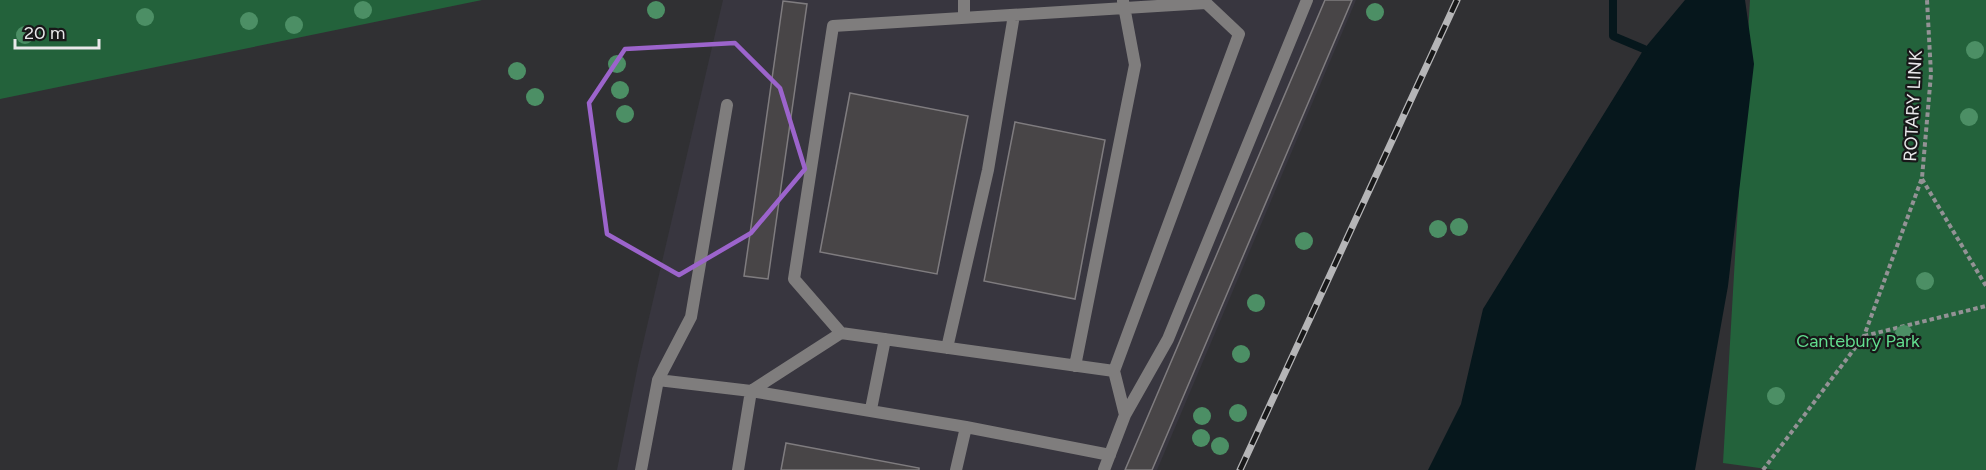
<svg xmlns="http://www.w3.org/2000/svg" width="1986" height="470" viewBox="0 0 1986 470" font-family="Figtree,sans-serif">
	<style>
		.built { fill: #38363f }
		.green { fill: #23623b }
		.water { fill: #06171c }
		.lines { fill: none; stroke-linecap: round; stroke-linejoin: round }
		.stream { stroke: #06171c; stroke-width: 8 }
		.building { fill: #484547; stroke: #7f7c7f; stroke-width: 1.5 }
		.path { stroke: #939295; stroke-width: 4; stroke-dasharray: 4.5 3; stroke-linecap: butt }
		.service { stroke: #7f7d7d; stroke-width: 12 }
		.rail-casing { stroke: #b5b5b7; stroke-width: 7 }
		.rail { stroke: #181819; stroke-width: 4.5; stroke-dasharray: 14; stroke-linecap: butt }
		.tree { fill: #4c8f65 }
		.marked { fill: none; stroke: #9c64cc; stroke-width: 4.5; stroke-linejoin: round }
		.labels { text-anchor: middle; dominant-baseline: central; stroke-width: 4.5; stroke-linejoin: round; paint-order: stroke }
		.street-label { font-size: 18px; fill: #e9e8ea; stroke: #181819 }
		.park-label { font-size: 18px; fill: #62dd8e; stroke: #181819 }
	</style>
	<rect width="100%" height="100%" fill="#303033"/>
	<path class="built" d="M 723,0 L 1356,0 L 1157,470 L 617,470 L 638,365 Z"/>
	<path class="green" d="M 0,0 L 482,0 L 0,99 Z
		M 1750,0 L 1986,0 L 1986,470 L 1774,470 L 1723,463 Z"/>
	<path class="water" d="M 1685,0 L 1745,0 L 1754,64 L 1728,286 L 1695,470 L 1428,470 L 1461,404 L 1483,309 L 1644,49 Z"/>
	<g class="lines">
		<path class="stream" d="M 1613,0 L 1613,36 L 1644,49"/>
	</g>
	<path class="building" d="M 1325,0 L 1352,0 L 1152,470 L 1125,470 Z
		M 783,1 L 807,4 L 768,279 L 744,276 Z
		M 850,93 L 968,116 L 937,274 L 820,252 Z
		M 1015,122 L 1105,140 L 1075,299 L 984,281 Z
		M 786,443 L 919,468 L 919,470 L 781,470 Z"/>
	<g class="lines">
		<path class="path" d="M 1922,179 L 1986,286
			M 1864,336 L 1986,306
			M 1763,470 L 1864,336 L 1922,178 L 1931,74 L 1927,0"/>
		<path class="service" d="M 964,0 L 964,18
			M 947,348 L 988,170 L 1014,15
			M 1075,366 L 1135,65 L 1123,1
			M 658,380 L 691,317 L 727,105
			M 751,391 L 841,333 L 1114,371 L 1239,34 L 1206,3 L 833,26 L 794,279 L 841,333
			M 751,391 L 966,427 L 956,470
			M 871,409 L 885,339
			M 1125,415 L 1168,339 L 1307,0
			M 966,427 L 1110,455
			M 641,470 L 658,380 L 751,391 L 738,470
			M 1104,470 L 1125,415 L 1114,371"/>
		<defs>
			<path id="rail" d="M 1240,470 L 1457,0"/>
		</defs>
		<use href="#rail" class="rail-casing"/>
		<use href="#rail" class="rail"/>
	</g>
	<g class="tree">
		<circle cx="363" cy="10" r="9"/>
		<circle cx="656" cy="10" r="9"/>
		<circle cx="1375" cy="12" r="9"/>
		<circle cx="145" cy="17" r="9"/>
		<circle cx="249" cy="21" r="9"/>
		<circle cx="294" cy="25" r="9"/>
		<circle cx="25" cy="35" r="9"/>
		<circle cx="1975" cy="50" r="9"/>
		<circle cx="617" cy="64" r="9"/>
		<circle cx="517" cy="71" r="9"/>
		<circle cx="620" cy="90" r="9"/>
		<circle cx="535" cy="97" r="9"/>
		<circle cx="625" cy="114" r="9"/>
		<circle cx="1969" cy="117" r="9"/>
		<circle cx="1459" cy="227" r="9"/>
		<circle cx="1438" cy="229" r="9"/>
		<circle cx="1304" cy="241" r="9"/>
		<circle cx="1925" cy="281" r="9"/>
		<circle cx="1256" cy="303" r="9"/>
		<circle cx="1904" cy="334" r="9"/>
		<circle cx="1241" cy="354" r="9"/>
		<circle cx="1776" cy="396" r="9"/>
		<circle cx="1238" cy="413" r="9"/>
		<circle cx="1202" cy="416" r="9"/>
		<circle cx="1201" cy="438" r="9"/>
		<circle cx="1220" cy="446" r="9"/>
	</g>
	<path class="marked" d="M 735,43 L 780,88 L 805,169 L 751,233 L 679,275 L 607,234 L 589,103 L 625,49 Z"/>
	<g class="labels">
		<g class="street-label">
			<text transform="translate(1913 106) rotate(-87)">ROTARY LINK</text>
		</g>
		<g class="park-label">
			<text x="1858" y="341">Cantebury Park</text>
		</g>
	</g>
	<path d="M15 39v9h84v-9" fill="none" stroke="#e9e8ea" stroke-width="3"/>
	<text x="24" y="39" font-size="18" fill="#e9e8ea" stroke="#181819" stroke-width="4.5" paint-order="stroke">20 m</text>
</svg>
